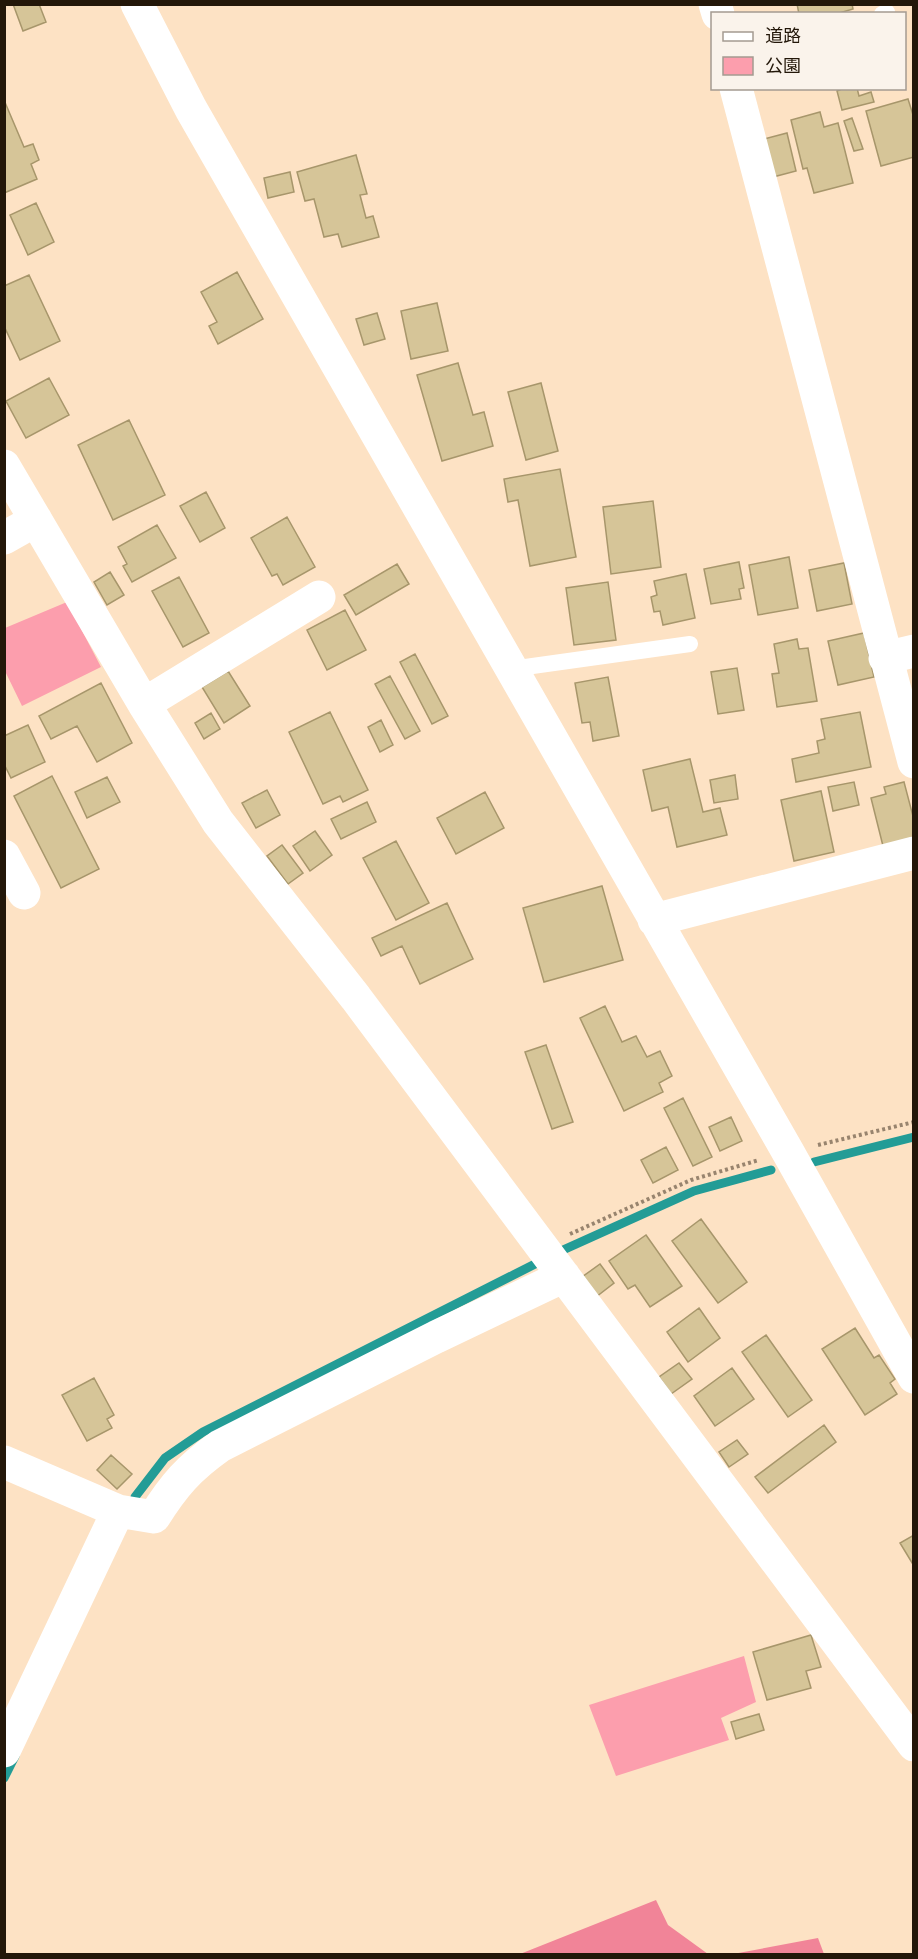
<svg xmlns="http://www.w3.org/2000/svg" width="918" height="1959" viewBox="0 0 918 1959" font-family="Karla,'Noto Sans JP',sans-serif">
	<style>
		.green { fill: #fc9ead }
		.forest { fill: #f18498 }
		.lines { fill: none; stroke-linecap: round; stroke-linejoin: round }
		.stream { stroke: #239c96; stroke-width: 9 }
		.building { fill: #d6c598; stroke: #a7966b; stroke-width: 1.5 }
		.path { stroke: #98846e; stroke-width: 4; stroke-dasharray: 3 3; stroke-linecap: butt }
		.service { stroke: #fff; stroke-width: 16 }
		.minor { stroke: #fff; stroke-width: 33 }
	</style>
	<rect width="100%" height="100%" fill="#fde2c4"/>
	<path class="green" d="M 67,602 L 101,667 L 22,706 L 5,671 L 5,628 Z
		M 744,1656 L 756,1702 L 721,1718 L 729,1740 L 616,1776 L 589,1705 Z"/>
	<path class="forest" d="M 656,1900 L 668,1925 L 708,1954 L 520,1954 Z
		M 818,1938 L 824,1954 L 733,1954 Z"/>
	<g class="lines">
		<path class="stream" d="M 814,1162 L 914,1137
			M 563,1250 L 694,1191 L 771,1170
			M 135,1497 L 165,1458 L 203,1432 L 537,1263
			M 4,1778 L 15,1756"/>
	</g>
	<path class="building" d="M 13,4 L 39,4 L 46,22 L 23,31 Z
		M 797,4 L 852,4 L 853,9 L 836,14 L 799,14 Z
		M 844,88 L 857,88 L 859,96 L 871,92 L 874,102 L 842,110 L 837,91 Z
		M 908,99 L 914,118 L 914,157 L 881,166 L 866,111 Z
		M 4,100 L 24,147 L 33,144 L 39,160 L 31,164 L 37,179 L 4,193 Z
		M 820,112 L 824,127 L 838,123 L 853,183 L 814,193 L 807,168 L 803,169 L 791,120 Z
		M 852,118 L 863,149 L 854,151 L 844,121 Z
		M 787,133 L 796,171 L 773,177 L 764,139 Z
		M 356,155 L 367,194 L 360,195 L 366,218 L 373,216 L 379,237 L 342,247 L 338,234 L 324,237 L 314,199 L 305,201 L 297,172 Z
		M 290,172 L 294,192 L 268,198 L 264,178 Z
		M 36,203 L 54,242 L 28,255 L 10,215 Z
		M 237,272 L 263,319 L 218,344 L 209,326 L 217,322 L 201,292 Z
		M 29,275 L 60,341 L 20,360 L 4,326 L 4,286 Z
		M 437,303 L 448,351 L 411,359 L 401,311 Z
		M 377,313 L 385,339 L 364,345 L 356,319 Z
		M 458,363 L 473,415 L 484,412 L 493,446 L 442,461 L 417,375 Z
		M 49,378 L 69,415 L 26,438 L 6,401 Z
		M 541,383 L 558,451 L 526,460 L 508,392 Z
		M 129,420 L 165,495 L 113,520 L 78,445 Z
		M 560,469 L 576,557 L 530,566 L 518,500 L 508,502 L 504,479 Z
		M 206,492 L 225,528 L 200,542 L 180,506 Z
		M 653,501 L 661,567 L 611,574 L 603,507 Z
		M 287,517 L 315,567 L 283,585 L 277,574 L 272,576 L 251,538 Z
		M 157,525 L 176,558 L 132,582 L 123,566 L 127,564 L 118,547 Z
		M 789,557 L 798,608 L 758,615 L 749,565 Z
		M 739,562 L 744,588 L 739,589 L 741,599 L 711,604 L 704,569 Z
		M 844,563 L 852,604 L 817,611 L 809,570 Z
		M 397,564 L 409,584 L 356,615 L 344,595 Z
		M 110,572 L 124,595 L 107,605 L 94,582 Z
		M 686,574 L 695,618 L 663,625 L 660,611 L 654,612 L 651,597 L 657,595 L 654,581 Z
		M 179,577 L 209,633 L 183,647 L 152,591 Z
		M 608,582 L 616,640 L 574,645 L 566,588 Z
		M 345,610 L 366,650 L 327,670 L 307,630 Z
		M 864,633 L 874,677 L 838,685 L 828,641 Z
		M 797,639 L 799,649 L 808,648 L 817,701 L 777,707 L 772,674 L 779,673 L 774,644 Z
		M 415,654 L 448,716 L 432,724 L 400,662 Z
		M 737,668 L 744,710 L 718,714 L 711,672 Z
		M 228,671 L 250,706 L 224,723 L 202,687 Z
		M 390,676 L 420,731 L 405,739 L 375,684 Z
		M 608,677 L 619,736 L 593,741 L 590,722 L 582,723 L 575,683 Z
		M 101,683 L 132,743 L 97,762 L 77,726 L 51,739 L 39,716 Z
		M 330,712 L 368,790 L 343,802 L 340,796 L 323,804 L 289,732 Z
		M 860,712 L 871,767 L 796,782 L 792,759 L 819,753 L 817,741 L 825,739 L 821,719 Z
		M 211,713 L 220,729 L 204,739 L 195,723 Z
		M 381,720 L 393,745 L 380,752 L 368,727 Z
		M 28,725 L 45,762 L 11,778 L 4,764 L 4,736 Z
		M 690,759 L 703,812 L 720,808 L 727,835 L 677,847 L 668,807 L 652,811 L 643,770 Z
		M 735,775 L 738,799 L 714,803 L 710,780 Z
		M 52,776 L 99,869 L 61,888 L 14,796 Z
		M 107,777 L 120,802 L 87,818 L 75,792 Z
		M 854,782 L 859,805 L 833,811 L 828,787 Z
		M 904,782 L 914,820 L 914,838 L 883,846 L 871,798 L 886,794 L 884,787 Z
		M 267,790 L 280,815 L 256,828 L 242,803 Z
		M 821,791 L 834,852 L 794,861 L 781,800 Z
		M 485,792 L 504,828 L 456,854 L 437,818 Z
		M 367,802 L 376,822 L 341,839 L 331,819 Z
		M 315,831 L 332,855 L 310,871 L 293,846 Z
		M 396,841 L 429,903 L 396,920 L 363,858 Z
		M 282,845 L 303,873 L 288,884 L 267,856 Z
		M 602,886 L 623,960 L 544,982 L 523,908 Z
		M 447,903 L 473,959 L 420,984 L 402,946 L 381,956 L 372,938 Z
		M 605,1006 L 622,1042 L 636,1036 L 647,1057 L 660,1051 L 672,1076 L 659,1083 L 663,1092 L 624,1111 L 580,1018 Z
		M 546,1045 L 573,1122 L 552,1129 L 525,1052 Z
		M 683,1098 L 712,1157 L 693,1166 L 664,1108 Z
		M 731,1117 L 742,1141 L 720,1151 L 709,1127 Z
		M 666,1147 L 678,1170 L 653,1183 L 641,1160 Z
		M 701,1219 L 747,1282 L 718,1303 L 672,1241 Z
		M 646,1235 L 682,1286 L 650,1307 L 635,1285 L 628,1289 L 609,1261 Z
		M 600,1264 L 614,1283 L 596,1297 L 582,1277 Z
		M 699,1308 L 720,1338 L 688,1362 L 667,1332 Z
		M 855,1328 L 874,1358 L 879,1355 L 895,1379 L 890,1383 L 897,1394 L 865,1415 L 822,1349 Z
		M 766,1335 L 812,1400 L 788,1417 L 742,1352 Z
		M 679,1363 L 692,1379 L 671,1394 L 659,1377 Z
		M 732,1368 L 754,1399 L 715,1426 L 694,1396 Z
		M 94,1378 L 114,1415 L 107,1419 L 112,1428 L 87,1441 L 62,1395 Z
		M 824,1425 L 836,1442 L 768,1493 L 755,1477 Z
		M 737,1440 L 748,1454 L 729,1467 L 719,1452 Z
		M 111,1455 L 132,1474 L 117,1489 L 97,1470 Z
		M 914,1535 L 914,1566 L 900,1543 Z
		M 811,1635 L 821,1667 L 806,1671 L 811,1688 L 767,1700 L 753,1652 Z
		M 759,1714 L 764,1730 L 736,1739 L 731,1722 Z"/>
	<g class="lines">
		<path class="path" d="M 818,1145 L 914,1122
			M 570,1234 L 691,1180 L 759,1160"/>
		<path class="service" d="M 882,14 L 887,12
			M 511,669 L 690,644"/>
		<path class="minor" d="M 137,4 L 191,109 L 788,1152 L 914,1377
			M 715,4 L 718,14
			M 736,88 L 914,762
			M 4,466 L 144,704 L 218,822 L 356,998 L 914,1745
			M 4,538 L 36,520
			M 885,658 L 914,651
			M 144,704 L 319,597
			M 4,856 L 24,893
			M 654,920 L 914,853
			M 4,1462 L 118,1511 L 154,1517 C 174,1485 189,1468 220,1446 L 436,1337 L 564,1276
			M 4,1751 L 118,1511"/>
	</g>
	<rect width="918" height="1959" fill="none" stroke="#231709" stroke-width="12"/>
	<rect x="711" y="12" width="195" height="78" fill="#faf3eb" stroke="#a49b91" stroke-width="1.5"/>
	<rect x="723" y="32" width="30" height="9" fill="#ffffff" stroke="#a49b91" stroke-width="1.5"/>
	<text x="765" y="42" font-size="18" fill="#231709">道路</text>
	<rect x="723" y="57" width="30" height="18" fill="#fc9ead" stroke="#a49b91" stroke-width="1.5"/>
	<text x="765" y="72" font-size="18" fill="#231709">公園</text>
</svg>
